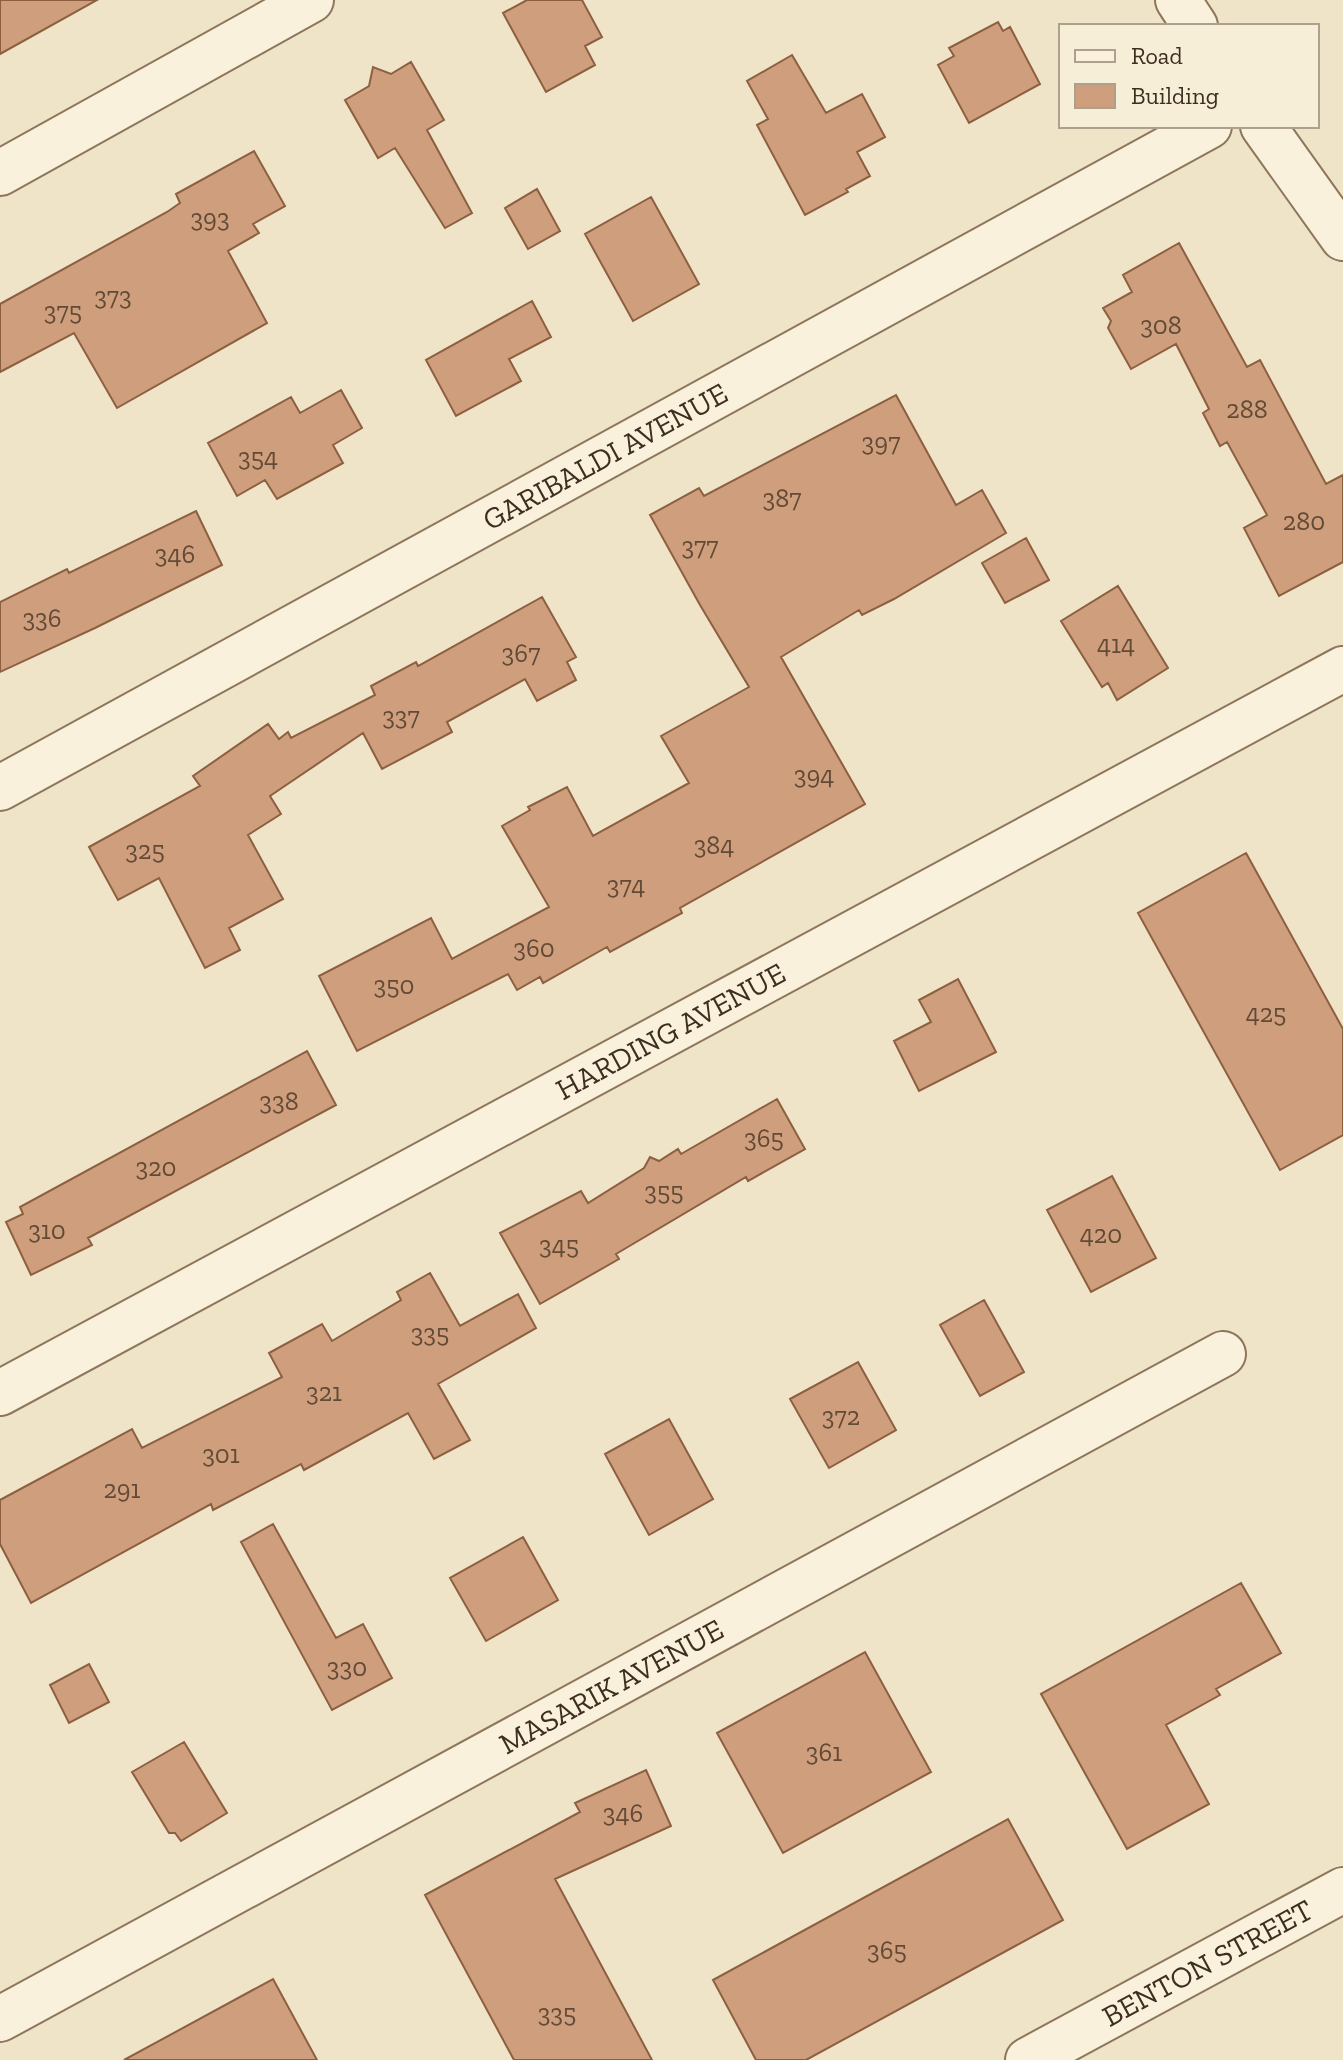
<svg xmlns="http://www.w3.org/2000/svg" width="1343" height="2060" viewBox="0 0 1343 2060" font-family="'Zilla Slab',serif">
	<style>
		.building { fill: #cf9f7d; stroke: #8d5f41; stroke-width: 2 }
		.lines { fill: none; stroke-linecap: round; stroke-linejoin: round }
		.minor-casing { stroke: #8d765c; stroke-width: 48 }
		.minor { stroke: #faf1dc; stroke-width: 44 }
		.labels { text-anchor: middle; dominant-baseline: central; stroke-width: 6; stroke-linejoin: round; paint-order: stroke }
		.number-label { font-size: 26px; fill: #624a37 }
		.street-label { font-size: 30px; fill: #3d2e20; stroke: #f7eed8 }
	</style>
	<rect width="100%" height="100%" fill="#f0e4c8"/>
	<path class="building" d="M 0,0 L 97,0 L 0,54 Z
		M 527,0 L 582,0 L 602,37 L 585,46 L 595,65 L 546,92 L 503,13 Z
		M 998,22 L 1003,31 L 1010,27 L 1040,84 L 969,123 L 938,65 L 954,56 L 949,48 Z
		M 792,55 L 826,113 L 862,94 L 885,137 L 857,152 L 870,176 L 846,189 L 848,192 L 805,215 L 757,125 L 768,119 L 747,81 Z
		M 411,62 L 444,120 L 427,130 L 472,213 L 445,228 L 395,148 L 378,158 L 345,100 L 369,86 L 373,67 L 391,74 Z
		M 254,151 L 285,206 L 253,224 L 259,233 L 228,251 L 267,323 L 117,408 L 74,333 L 0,372 L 0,304 L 167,212 L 180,203 L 176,194 Z
		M 537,189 L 560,231 L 528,249 L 505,208 Z
		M 651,197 L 699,284 L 633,321 L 585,234 Z
		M 1179,243 L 1247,367 L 1260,360 L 1326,484 L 1343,475 L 1343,562 L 1279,596 L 1244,528 L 1267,515 L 1227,442 L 1220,446 L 1203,413 L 1209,409 L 1176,344 L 1131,369 L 1108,328 L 1111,321 L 1103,308 L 1132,292 L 1123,275 Z
		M 532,301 L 551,337 L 509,359 L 521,381 L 456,416 L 426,360 Z
		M 341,390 L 362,428 L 333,445 L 343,463 L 277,499 L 265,480 L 237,496 L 208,443 L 291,397 L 300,413 Z
		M 896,395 L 956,505 L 982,490 L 1006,533 L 894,599 L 862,615 L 859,610 L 781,657 L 865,804 L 680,908 L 682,913 L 610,952 L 607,947 L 543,983 L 540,977 L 517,990 L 508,974 L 357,1051 L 319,976 L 431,918 L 452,959 L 549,907 L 502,826 L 530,810 L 528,807 L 567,787 L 593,836 L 689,783 L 661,736 L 749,687 L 700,605 L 650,515 L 699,488 L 704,496 Z
		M 196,511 L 222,565 L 95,628 L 0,672 L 0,602 L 67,569 L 69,573 Z
		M 1026,538 L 1049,580 L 1005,603 L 982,563 Z
		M 1118,586 L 1168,668 L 1117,700 L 1108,683 L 1102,687 L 1061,621 Z
		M 542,597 L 576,657 L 567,662 L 576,680 L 537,701 L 525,679 L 447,722 L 452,732 L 382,769 L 363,733 L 270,796 L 281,814 L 248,835 L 283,899 L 229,928 L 240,950 L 205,968 L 159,878 L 118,900 L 89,847 L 200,786 L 193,776 L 268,724 L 279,739 L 288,732 L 291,738 L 375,695 L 371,686 L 416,662 L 418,666 Z
		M 1246,853 L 1343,1029 L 1343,1135 L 1280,1170 L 1138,913 Z
		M 958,979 L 996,1052 L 919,1091 L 894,1041 L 931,1022 L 919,1000 Z
		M 307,1051 L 336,1105 L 88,1238 L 92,1245 L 31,1275 L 6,1222 L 23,1214 L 20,1207 Z
		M 777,1099 L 805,1149 L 748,1181 L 746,1177 L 616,1254 L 619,1259 L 540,1304 L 500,1233 L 581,1191 L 588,1203 L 644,1168 L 650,1157 L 659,1161 L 678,1149 L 681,1154 Z
		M 1112,1176 L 1156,1258 L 1091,1292 L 1047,1210 Z
		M 430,1273 L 460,1326 L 518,1294 L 536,1328 L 438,1384 L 470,1440 L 434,1459 L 408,1413 L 304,1470 L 301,1464 L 213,1510 L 211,1504 L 31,1603 L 0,1544 L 0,1500 L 132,1429 L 142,1448 L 282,1377 L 269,1353 L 322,1324 L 332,1341 L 401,1300 L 397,1292 Z
		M 984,1300 L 1024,1372 L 980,1396 L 940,1325 Z
		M 858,1362 L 896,1430 L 829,1468 L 790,1399 Z
		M 669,1419 L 713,1499 L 649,1535 L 605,1454 Z
		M 273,1524 L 336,1638 L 363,1624 L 392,1678 L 332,1710 L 241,1542 Z
		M 523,1537 L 558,1600 L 486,1641 L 450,1578 Z
		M 1241,1583 L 1281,1653 L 1216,1689 L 1220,1695 L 1166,1725 L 1209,1804 L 1127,1849 L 1041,1694 Z
		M 865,1652 L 931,1772 L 783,1853 L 717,1733 Z
		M 89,1664 L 109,1702 L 69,1723 L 50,1685 Z
		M 184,1742 L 227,1813 L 181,1841 L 175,1833 L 169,1833 L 132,1772 Z
		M 646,1770 L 671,1826 L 555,1879 L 652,2060 L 514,2060 L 425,1895 L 580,1812 L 575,1803 Z
		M 1008,1819 L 1063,1920 L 806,2060 L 756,2060 L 713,1980 Z
		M 273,1979 L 317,2060 L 124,2060 Z"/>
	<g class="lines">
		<defs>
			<g id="minor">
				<path d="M 1178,0 L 1195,26"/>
				<path d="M 1263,126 L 1343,238"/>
				<path d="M 0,173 L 311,0"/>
				<path id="s1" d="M 0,788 L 1209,126"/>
				<path id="s2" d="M 0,1393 L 1343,669"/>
				<path id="s3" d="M 0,2019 L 1223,1354"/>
				<path id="s4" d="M 1028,2060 L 1343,1890"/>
			</g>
		</defs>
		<use href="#minor" class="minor-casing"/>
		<use href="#minor" class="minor"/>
	</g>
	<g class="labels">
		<g class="number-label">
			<text x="210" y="218">393</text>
			<text x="113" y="296">373</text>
			<text x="63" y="311">375</text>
			<text x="1161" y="325">308</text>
			<text x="1247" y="409">288</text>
			<text x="881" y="442">397</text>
			<text x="258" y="457">354</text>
			<text x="782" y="498">387</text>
			<text x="1304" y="521">280</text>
			<text x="700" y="546">377</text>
			<text x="175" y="554">346</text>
			<text x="42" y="618">336</text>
			<text x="1116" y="644">414</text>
			<text x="521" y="653">367</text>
			<text x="401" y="716">337</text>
			<text x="814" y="775">394</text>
			<text x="714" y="845">384</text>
			<text x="145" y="850">325</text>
			<text x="626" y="885">374</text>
			<text x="534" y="948">360</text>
			<text x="394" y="985">350</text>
			<text x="1266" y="1013">425</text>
			<text x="279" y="1101">338</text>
			<text x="764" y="1138">365</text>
			<text x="156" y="1167">320</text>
			<text x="664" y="1191">355</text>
			<text x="47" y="1230">310</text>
			<text x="1101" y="1234">420</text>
			<text x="559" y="1245">345</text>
			<text x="430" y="1333">335</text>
			<text x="324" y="1392">321</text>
			<text x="841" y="1416">372</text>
			<text x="221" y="1454">301</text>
			<text x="122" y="1489">291</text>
			<text x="347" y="1667">330</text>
			<text x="824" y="1752">361</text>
			<text x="623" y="1813">346</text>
			<text x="887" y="1950">365</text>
			<text x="557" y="2013">335</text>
		</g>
		<g class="street-label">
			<text stroke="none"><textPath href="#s1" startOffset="690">GARIBALDI AVENUE</textPath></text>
			<text stroke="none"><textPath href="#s2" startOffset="762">HARDING AVENUE</textPath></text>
			<text stroke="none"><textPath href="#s3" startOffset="696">MASARIK AVENUE</textPath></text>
			<text stroke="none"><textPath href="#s4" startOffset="204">BENTON STREET</textPath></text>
		</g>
	</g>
	<rect x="1059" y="24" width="260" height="104" fill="#f7eed8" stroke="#ada18e" stroke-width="2"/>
	<rect x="1075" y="50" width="40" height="12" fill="#faf1dc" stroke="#ada18e" stroke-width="2"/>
	<text x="1131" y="64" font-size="24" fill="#3d2e20">Road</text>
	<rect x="1075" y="84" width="40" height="24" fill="#cf9f7d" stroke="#ada18e" stroke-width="2"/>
	<text x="1131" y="104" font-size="24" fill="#3d2e20">Building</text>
</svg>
